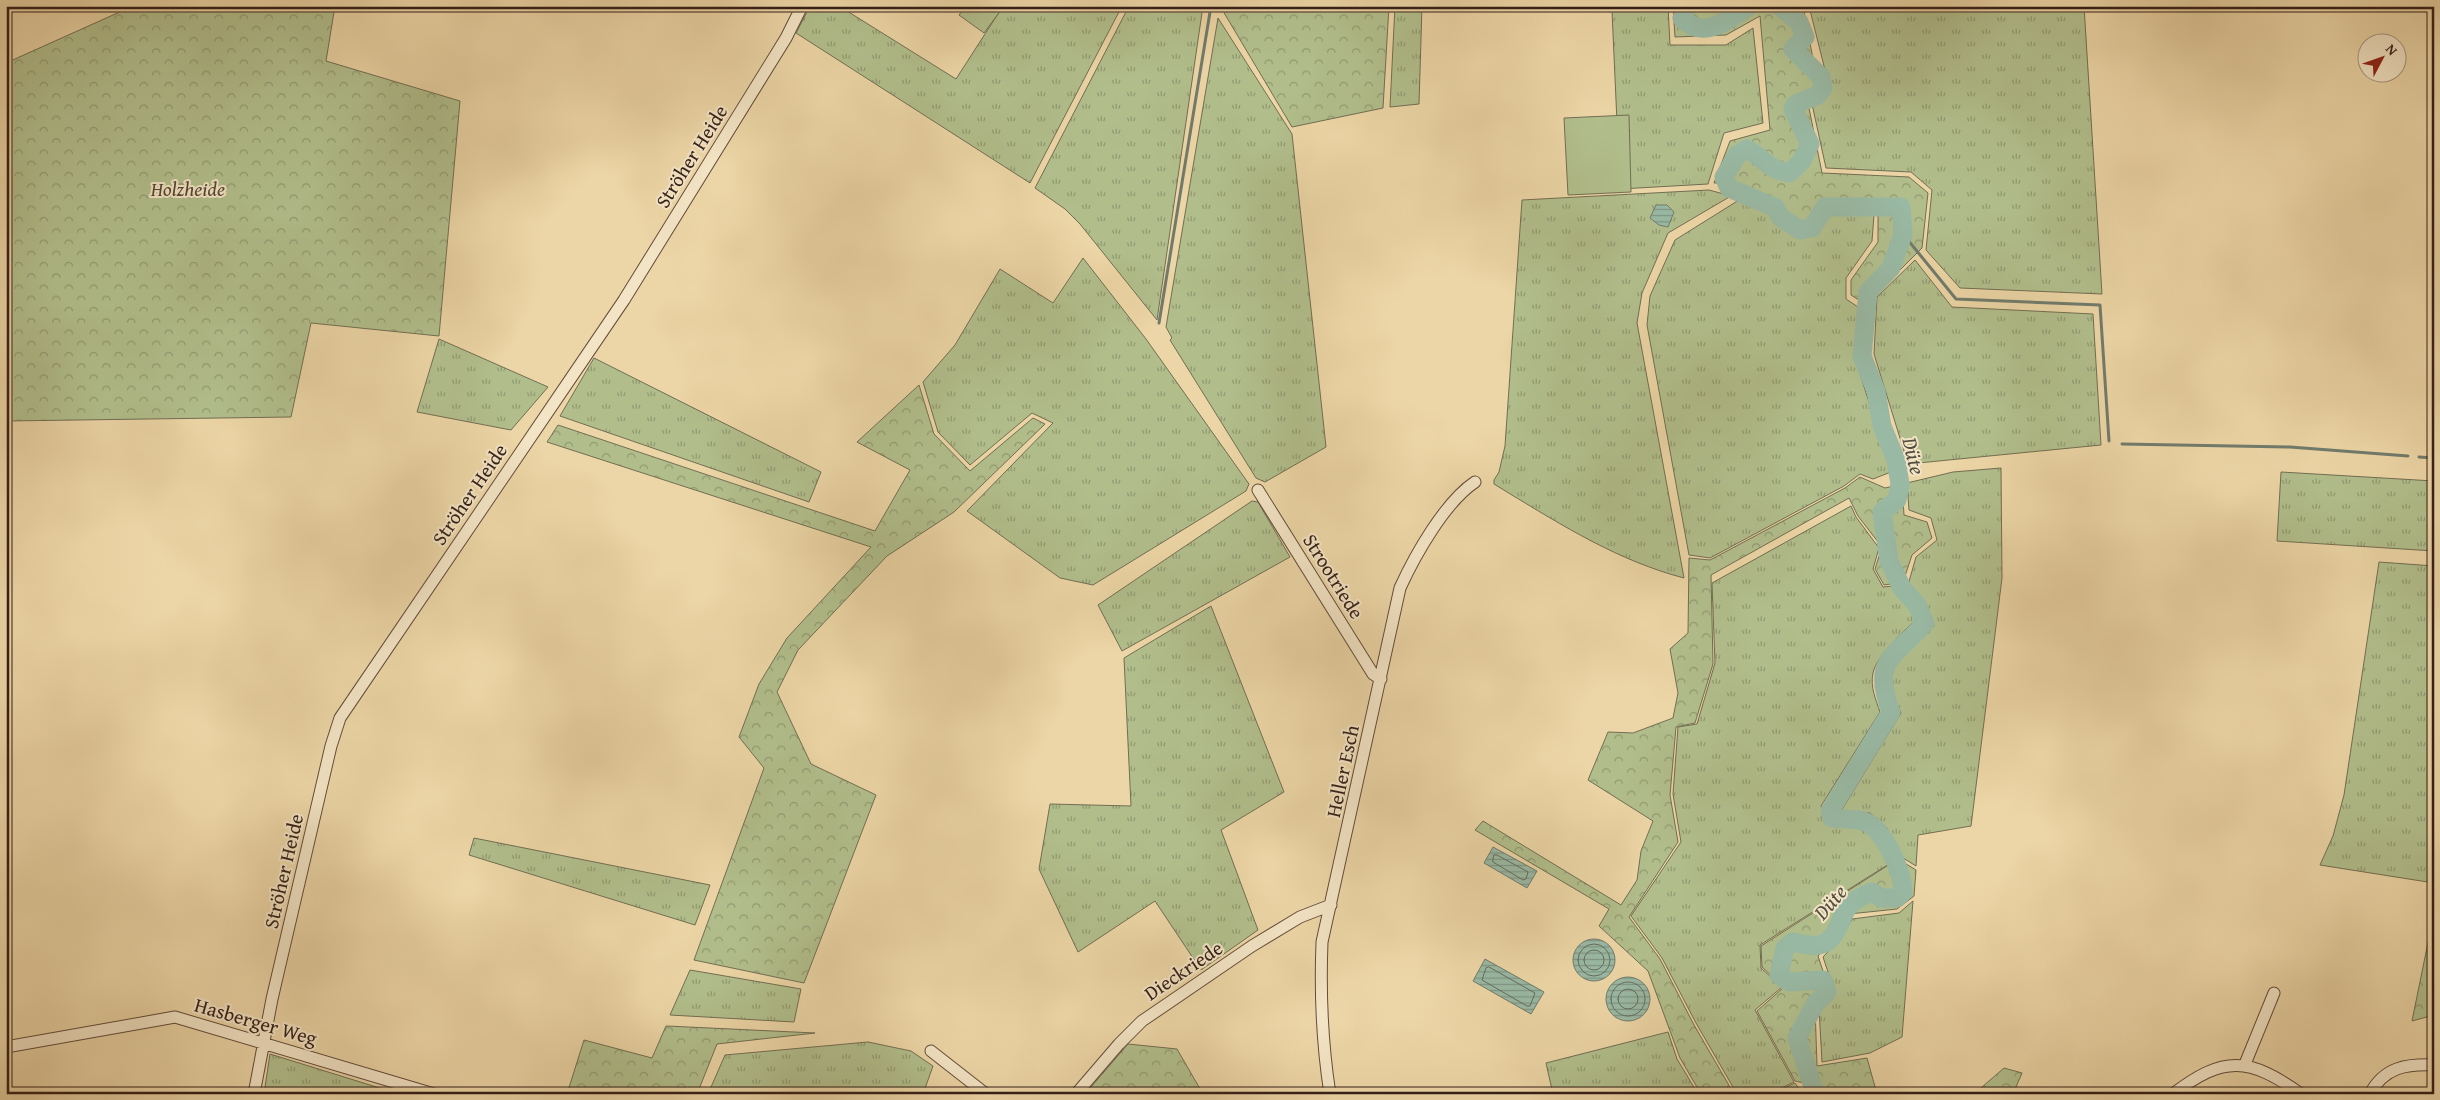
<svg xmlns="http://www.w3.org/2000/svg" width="2440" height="1100" viewBox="0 0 2440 1100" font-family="'Gentium Book Plus',serif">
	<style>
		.grass { fill: url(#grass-tufts); stroke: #726e52 }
		.forest { fill: url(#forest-crowns); stroke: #726e52 }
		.pitch { fill: #b1be8c; stroke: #726e52 }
		.water { fill: url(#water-rules); stroke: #717b6c }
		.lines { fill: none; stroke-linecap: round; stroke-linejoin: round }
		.shore { stroke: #666c5e; stroke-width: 1 }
		.stream { stroke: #717b6c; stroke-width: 3 }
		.river { stroke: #99b9a4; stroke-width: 19 }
		.minor-casing { stroke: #624c3b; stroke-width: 13 }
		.minor { stroke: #f3e4c5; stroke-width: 11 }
		.labels { text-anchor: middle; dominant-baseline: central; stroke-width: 4; stroke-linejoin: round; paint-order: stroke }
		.street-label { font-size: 20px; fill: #341f17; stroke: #f3e4c5 }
		.park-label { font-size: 20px; font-style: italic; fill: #534734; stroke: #f3e4c5 }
		.water-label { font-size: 21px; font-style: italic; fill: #524d41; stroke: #f3e4c5 }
	</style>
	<defs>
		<pattern id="grass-tufts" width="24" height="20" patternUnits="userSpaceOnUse" patternTransform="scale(1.25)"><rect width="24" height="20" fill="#b1be8c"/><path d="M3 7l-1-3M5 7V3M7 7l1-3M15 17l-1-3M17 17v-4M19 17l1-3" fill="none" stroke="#919a71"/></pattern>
		<pattern id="forest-crowns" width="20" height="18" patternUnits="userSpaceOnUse" patternTransform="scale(1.25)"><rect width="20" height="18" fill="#b1be8c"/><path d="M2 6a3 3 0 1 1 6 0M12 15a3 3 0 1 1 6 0" fill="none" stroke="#919a71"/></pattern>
		<pattern id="water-rules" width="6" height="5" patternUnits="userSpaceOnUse" patternTransform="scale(1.25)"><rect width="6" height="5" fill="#99b9a4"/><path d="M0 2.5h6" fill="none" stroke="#7e9685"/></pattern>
	</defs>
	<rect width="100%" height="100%" fill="#ecd5a6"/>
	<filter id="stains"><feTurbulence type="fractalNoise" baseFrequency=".004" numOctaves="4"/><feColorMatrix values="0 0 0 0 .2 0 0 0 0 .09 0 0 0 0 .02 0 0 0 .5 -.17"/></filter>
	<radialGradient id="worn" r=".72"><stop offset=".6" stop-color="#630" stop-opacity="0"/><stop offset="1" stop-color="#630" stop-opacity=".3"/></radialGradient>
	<path class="grass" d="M 810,6 L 839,6 L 956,79 L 1003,6 L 1122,6 L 1030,183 L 796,33 Z
		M 1129,6 L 1203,6 L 1157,320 L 1080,224 L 1065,209 L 1035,188 Z
		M 1395,6 L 1422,6 L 1419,104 L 1390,107 Z
		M 1558,6 L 1668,6 L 1670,45 L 1726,45 L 1753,28 L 1763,123 L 1724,133 L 1708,184 L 1620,189 L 1612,11 L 1558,10 Z
		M 1809,6 L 2084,6 L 2102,294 L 1960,288 L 1926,250 L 1932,190 L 1911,172 L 1826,168 L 1812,104 L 1823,98 L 1830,90 Z
		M 1218,18 L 1292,134 L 1326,447 L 1265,482 L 1256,478 L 1170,340 L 1172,338 L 1166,327 Z
		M 1709,190 L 1731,196 L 1668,233 L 1642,293 L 1637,323 L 1684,578 C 1619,561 1563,526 1507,492 L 1494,484 L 1494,480 L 1499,472 L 1505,446 L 1522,200 Z
		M 1739,200 L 1772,212 L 1775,221 L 1799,237 L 1816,233 L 1828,214 L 1874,215 L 1872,241 L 1846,278 L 1846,299 L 1858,307 L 1855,358 L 1891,472 L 1873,479 L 1860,474 L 1844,486 L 1710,558 L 1689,555 L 1647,325 L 1650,296 L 1675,240 Z
		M 1083,258 L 1146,339 L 1249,484 L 1246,491 L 1093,585 L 1060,578 L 967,511 L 1053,423 L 1032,413 L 970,465 L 938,432 L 923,382 L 955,345 L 1000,269 L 1053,303 Z
		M 1915,260 L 1952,307 L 2093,314 L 2101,445 L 1908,464 L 1874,354 L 1877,297 Z
		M 439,339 L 548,387 L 511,430 L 417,412 Z
		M 594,358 L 821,472 L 809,502 L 560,416 Z
		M 2001,468 L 2002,578 L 1971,826 L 1918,835 L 1916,866 L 1900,856 L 1887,828 L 1870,813 L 1841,811 L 1901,713 C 1898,706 1894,699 1892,692 C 1883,663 1917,644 1934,626 L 1924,601 L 1908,585 L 1916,557 L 1937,540 L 1931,518 L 1909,510 L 1907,483 L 1953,472 Z
		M 2281,472 L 2434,481 L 2434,551 L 2277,541 Z
		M 1252,501 L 1258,502 L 1290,557 L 1122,651 L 1098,605 Z
		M 1851,506 L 1856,517 L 1879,548 L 1873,569 L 1883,587 L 1893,586 L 1913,607 L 1915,621 C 1903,631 1876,657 1873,673 C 1870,687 1876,700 1880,712 L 1821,806 L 1829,826 C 1870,829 1870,825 1889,864 L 1760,945 L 1761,968 L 1782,987 L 1755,1010 L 1794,1082 L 1769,1094 L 1737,1094 L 1696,1023 L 1662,958 L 1631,916 L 1681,842 L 1673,794 L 1678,727 L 1697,724 L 1715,663 L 1712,583 Z
		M 2379,562 L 2434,566 L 2434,883 L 2320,865 L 2333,836 L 2344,795 Z
		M 1211,606 L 1284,792 L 1221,830 L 1258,930 L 1201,970 L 1155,901 L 1078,952 L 1039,869 L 1050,804 L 1131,806 L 1124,658 Z
		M 474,838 L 710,885 L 695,925 L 469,855 Z
		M 1913,901 L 1902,1037 L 1870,1053 L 1822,1062 L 1819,1008 L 1835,993 L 1823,957 L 1841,938 L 1852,919 L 1899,913 Z
		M 690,970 L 801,989 L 794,1022 L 670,1015 Z
		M 1668,1032 L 1677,1059 L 1698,1094 L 1553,1094 L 1546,1063 Z
		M 868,1042 L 911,1051 L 933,1066 L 923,1094 L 708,1094 L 725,1055 Z
		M 270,1054 L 399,1094 L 264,1094 Z
		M 1795,1083 L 1803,1094 L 1772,1094 Z"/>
	<path class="forest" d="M 133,6 L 335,6 L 326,61 L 460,101 L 439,336 L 311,323 L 291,417 L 6,421 L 6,63 Z
		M 1220,6 L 1389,6 L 1383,108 L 1292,127 Z
		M 1673,6 L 1803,6 L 1817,80 L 1815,89 L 1806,93 L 1822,173 L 1909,177 L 1928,193 L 1922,248 L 1874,296 L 1873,309 L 1851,295 L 1851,280 L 1878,242 L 1878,203 L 1824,202 L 1810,223 L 1800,224 L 1786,214 L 1783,203 L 1734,183 L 1714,183 L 1730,141 L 1770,130 L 1760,16 L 1726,35 L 1675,37 Z
		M 919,385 L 934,434 L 970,471 L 1033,418 L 1045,424 L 954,512 L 887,556 L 798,650 L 777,692 L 811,764 L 876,795 L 804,983 L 694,960 L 764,768 L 739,737 L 759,684 L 787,638 L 871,547 L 547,442 L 558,425 L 875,531 L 910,470 L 857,442 Z
		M 1860,477 L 1885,488 L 1902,484 L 1904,515 L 1927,522 L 1932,538 L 1912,555 L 1903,582 L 1884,585 L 1875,569 L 1882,547 L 1858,516 L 1849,498 L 1711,575 L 1713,664 L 1695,723 L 1676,727 L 1670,795 L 1678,842 L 1629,917 L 1660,959 L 1694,1025 L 1734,1094 L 1701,1094 L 1680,1058 L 1648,971 L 1599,926 L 1609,909 L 1475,830 L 1483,821 L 1621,905 L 1637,880 L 1641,851 L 1653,821 L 1588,780 L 1608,732 L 1633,733 L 1673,718 L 1678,693 L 1670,649 L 1688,633 L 1689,558 L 1710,560 L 1845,488 Z
		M 1898,859 L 1916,870 L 1914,896 L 1897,909 L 1849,914 L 1838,936 L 1818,956 L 1830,992 L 1815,1006 L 1817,1066 L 1867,1058 L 1877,1094 L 1826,1094 L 1821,1087 L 1795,1081 L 1757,1011 L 1784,987 L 1762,967 L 1761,946 Z
		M 2434,913 L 2434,1015 L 2412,1021 Z
		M 666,1026 L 667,1026 L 815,1033 L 717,1044 L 697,1094 L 567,1094 L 584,1040 L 652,1058 Z
		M 1128,1044 L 1177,1049 L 1203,1094 L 1085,1094 Z
		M 2004,1068 L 2022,1073 L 2013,1094 L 1974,1094 Z"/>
	<path class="pitch" d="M 966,6 L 1004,6 L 984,33 L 959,15 Z
		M 1629,115 L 1631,192 L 1568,195 L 1564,118 Z"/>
	<path class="water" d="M 1656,205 L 1667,205 L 1674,212 L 1668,227 L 1659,225 L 1650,218 Z
		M 1493,847 L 1537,871 L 1527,888 L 1484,863 Z
		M1573 960a21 21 0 1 1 42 0a21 21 0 1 1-42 0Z
		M 1485,959 L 1544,992 L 1531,1014 L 1473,981 Z
		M1606 999a22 22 0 1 1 44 0a22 22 0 1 1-44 0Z"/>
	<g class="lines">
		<path class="shore" d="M 1494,855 L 1497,855 L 1528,872 L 1526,879 L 1523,880 L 1493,862 Z
			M1578 960a16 16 0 1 1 32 0a16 16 0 1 1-32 0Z
			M1584 960a10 10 0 1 1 20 0a10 10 0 1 1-20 0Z
			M 1489,967 L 1535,993 L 1530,1006 L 1527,1006 L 1482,980 L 1486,968 Z
			M1611 999a17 17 0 1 1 34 0a17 17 0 1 1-34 0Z
			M1618 999a10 10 0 1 1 20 0a10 10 0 1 1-20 0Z"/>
		<path class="stream" d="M 1903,234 L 1956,299 L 2100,305 L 2109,441
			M 1159,323 L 1211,6
			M 2122,444 L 2290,447 L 2408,456
			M 2419,457 L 2434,458"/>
		<path class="river" d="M 1688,6 L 1682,18 C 1703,41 1728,20 1749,6
			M 1779,6 L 1799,22 L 1805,37 L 1793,49 L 1821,77 L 1823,88 L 1818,95 L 1796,104 L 1793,109 L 1810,144 L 1801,162 L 1789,173 C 1767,169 1765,159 1747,149 L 1737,155 L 1724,177 L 1729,188 L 1776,208 L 1780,217 L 1800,230 L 1812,228 L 1825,207 L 1901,207 L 1903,234 L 1891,268 L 1868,292 L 1862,356 L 1876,391 L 1882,426 L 1896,460 L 1900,484 L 1897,500 L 1882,512 L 1889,561 L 1902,588 L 1917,605 L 1925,623 C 1894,658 1871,659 1891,712 L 1830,811 L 1832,818 C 1842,820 1860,818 1868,823 C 1885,833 1903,872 1903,892 L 1897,898 L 1881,898 L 1872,892 C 1862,896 1853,900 1846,910 C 1840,920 1837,937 1825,943 C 1816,948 1803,944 1793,942 L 1785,948 L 1779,975 L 1789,982 L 1823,980 L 1827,992 L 1815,1004 L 1797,1038 L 1813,1087 L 1817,1094"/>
		<defs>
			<path id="minor" d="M 1258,490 L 1373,674 L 1381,679
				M 6,1047 L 175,1017 L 434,1094
				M 931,1051 L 986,1094
				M 2245,1064 L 2274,993
				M 254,1094 L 272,999 L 331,746 L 340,718 L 624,300 L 786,38 L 802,6
				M 1076,1094 L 1119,1044 L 1142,1021 L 1252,946 L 1300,917 L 1331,905
				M 1330,1094 C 1322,1043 1320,993 1322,942 L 1400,588 C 1415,555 1445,502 1475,482
				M 2173,1094 C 2224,1055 2249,1057 2301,1094
				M 2370,1094 C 2384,1067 2406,1064 2434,1065"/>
		</defs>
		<use href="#minor" class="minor-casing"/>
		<use href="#minor" class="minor"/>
	</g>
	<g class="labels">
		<g class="street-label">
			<text transform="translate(691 156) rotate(-58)">Ströher Heide</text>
			<text transform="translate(469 494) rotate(-56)">Ströher Heide</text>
			<text transform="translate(1334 576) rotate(58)">Strootriede</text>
			<text transform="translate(1342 771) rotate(-78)">Heller Esch</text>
			<text transform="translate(283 871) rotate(-77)">Ströher Heide</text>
			<text transform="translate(1183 970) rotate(-34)">Dieckriede</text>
			<text transform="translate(256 1021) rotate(16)">Hasberger Weg</text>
		</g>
		<g class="park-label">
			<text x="188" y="188">Holzheide</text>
		</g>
		<g class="water-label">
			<text transform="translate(1914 456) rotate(76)">Düte</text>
			<text transform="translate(1830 902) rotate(-49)">Düte</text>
		</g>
	</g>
	<rect width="2440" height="1100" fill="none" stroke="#ecd5a6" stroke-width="25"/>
	<rect x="8" y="8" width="2425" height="1085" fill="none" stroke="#341f17" stroke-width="2.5"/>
	<rect x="12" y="12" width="2415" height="1075" fill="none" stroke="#341f17"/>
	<g transform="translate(2382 58) rotate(49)"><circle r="24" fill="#f3e4c5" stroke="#a7957f"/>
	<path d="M0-4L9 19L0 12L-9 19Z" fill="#8f2418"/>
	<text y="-8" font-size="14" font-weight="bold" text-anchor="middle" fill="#341f17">N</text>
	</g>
	<rect width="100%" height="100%" filter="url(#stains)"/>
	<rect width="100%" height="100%" fill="url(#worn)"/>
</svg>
